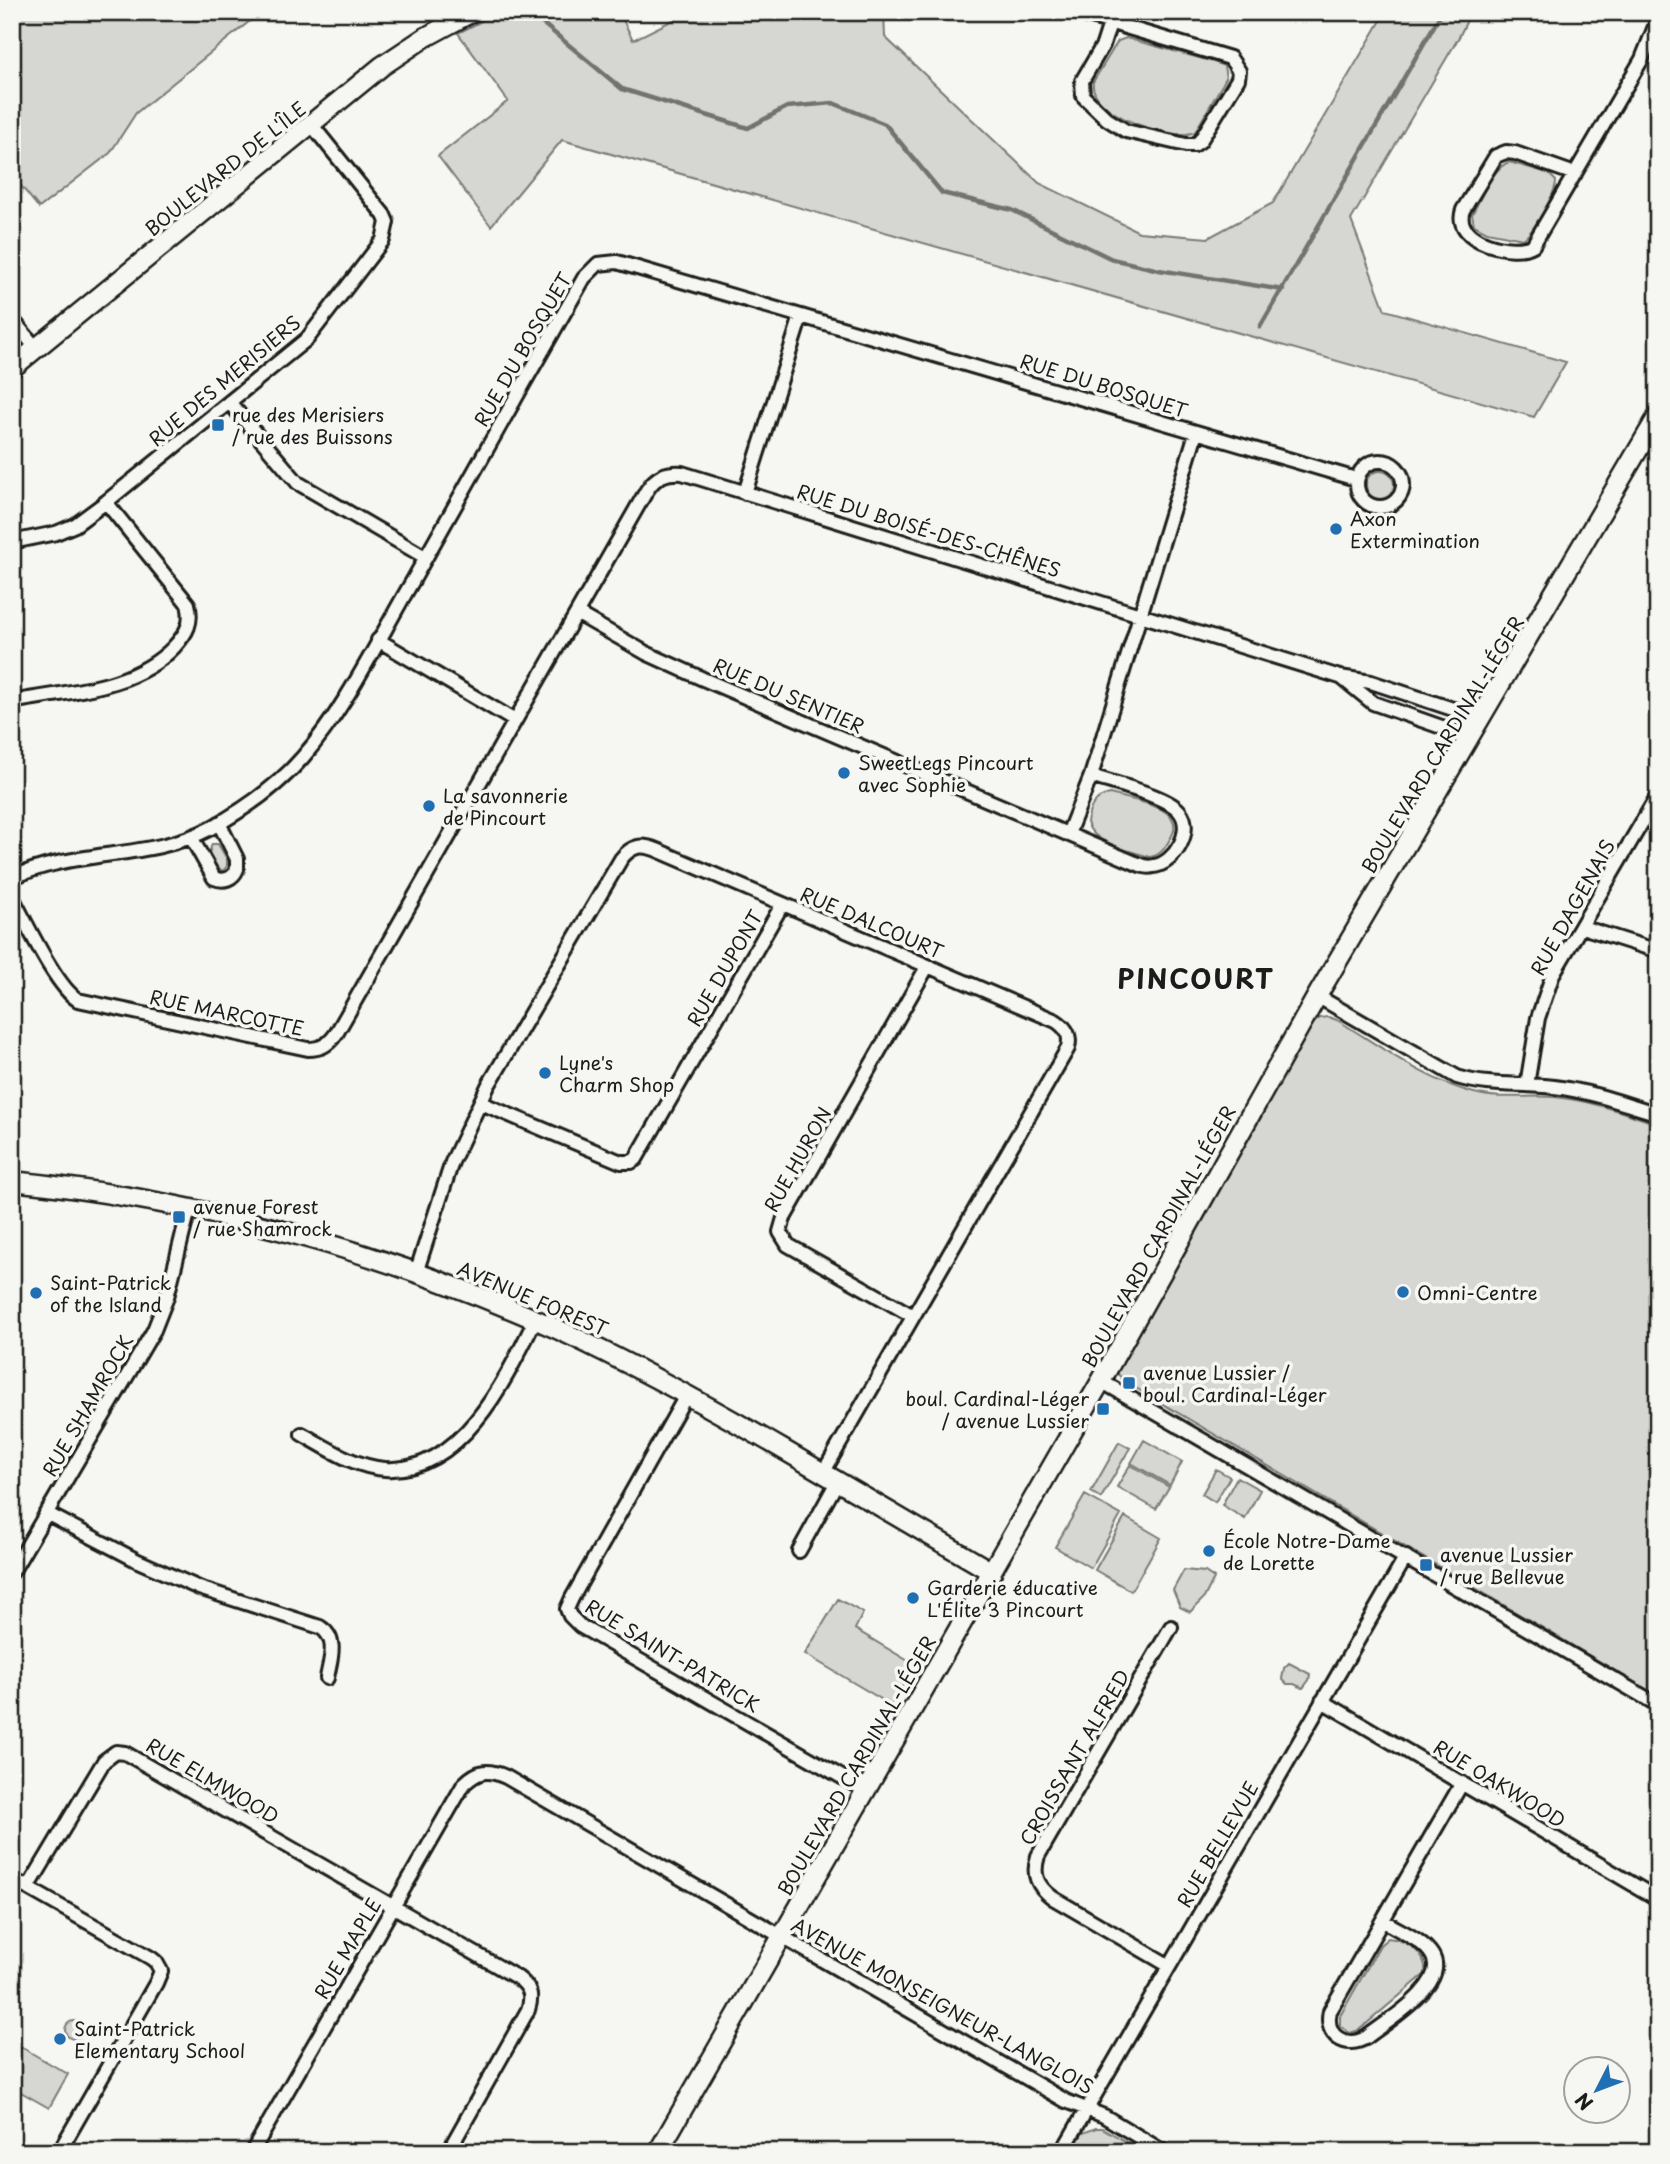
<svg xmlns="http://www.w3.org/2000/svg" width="1670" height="2164" viewBox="0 0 1670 2164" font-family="'Playpen Sans',sans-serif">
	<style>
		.green { fill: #d6d6d2; stroke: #797977; stroke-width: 2 }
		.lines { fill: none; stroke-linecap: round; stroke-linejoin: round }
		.stream { stroke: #727271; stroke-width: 4.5 }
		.street-casing { stroke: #1c1c1c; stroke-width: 18 }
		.secondary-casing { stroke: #1c1c1c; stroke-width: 23 }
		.street { stroke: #f6f6f2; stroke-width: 12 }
		.secondary { stroke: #f6f6f2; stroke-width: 18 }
		.poi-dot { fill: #1f6fb2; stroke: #f6f6f2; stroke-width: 2.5 }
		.labels { text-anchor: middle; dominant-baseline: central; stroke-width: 7; stroke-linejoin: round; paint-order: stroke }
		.street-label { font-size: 19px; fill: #1c1c1c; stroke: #f6f6f2 }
		.poi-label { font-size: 19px; fill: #1c1c1c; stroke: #f6f6f2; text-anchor: start }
		.district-label { font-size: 26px; font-weight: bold; letter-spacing: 2px; fill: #1c1c1c; stroke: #f6f6f2 }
	</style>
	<rect width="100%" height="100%" fill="#f6f6f2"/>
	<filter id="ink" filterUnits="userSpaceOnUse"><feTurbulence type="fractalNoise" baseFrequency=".0143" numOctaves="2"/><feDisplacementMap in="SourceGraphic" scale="14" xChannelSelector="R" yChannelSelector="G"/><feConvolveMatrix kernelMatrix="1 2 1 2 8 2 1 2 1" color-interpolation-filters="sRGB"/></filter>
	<g filter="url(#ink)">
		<path class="green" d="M 12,12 L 261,12 L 136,113 L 110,153 L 39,208 L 12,175 Z
			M 499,12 L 619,12 L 633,40 L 689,12 L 884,12 L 885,37 L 1039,183 L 1139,232 L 1208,238 L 1273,203 L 1386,12 L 1471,12 L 1459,37 L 1351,220 L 1385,310 L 1566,362 L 1534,417 L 562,140 L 491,226 L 438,156 L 508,101 L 458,33 Z
			M 1126,38 L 1214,62 L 1224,66 L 1226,78 L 1195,132 C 1172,142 1088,114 1093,82 L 1118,41 Z
			M 1509,162 L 1548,173 L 1556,181 C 1556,193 1533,233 1523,239 L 1487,232 L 1474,225 L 1472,214 C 1481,199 1492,168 1509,162 Z
			M1366 485a14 14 0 1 1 28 0a14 14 0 1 1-28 0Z
			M 1110,794 C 1131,800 1191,807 1170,839 C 1165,848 1161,855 1150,857 C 1131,851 1092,844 1087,822 C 1090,807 1094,797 1110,794 Z
			M 212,844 L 218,844 L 227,859 L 227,866 L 223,871 L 217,868 L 209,853 Z
			M 1328,1017 L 1337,1020 C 1380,1046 1424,1080 1474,1093 C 1500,1100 1527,1095 1554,1097 C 1590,1100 1624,1113 1658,1124 L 1658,1696 L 1124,1381 L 1117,1373 L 1119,1363 L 1312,1025 L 1319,1018 Z
			M 1144,1440 L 1182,1462 L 1170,1485 L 1131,1463 Z
			M 1119,1442 L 1130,1448 L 1101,1498 L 1091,1492 Z
			M 1130,1465 L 1169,1487 L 1156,1509 L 1117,1487 Z
			M 1216,1469 L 1230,1477 L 1215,1502 L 1202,1494 Z
			M 1237,1477 L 1260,1490 L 1245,1519 L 1222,1505 Z
			M 1085,1495 L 1121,1515 L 1091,1568 L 1055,1547 Z
			M 1125,1517 L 1161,1538 L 1131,1591 L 1095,1570 Z
			M 1184,1570 L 1205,1572 L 1214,1578 L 1204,1598 L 1190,1612 L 1180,1607 L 1173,1590 Z
			M 838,1599 L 863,1613 L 855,1629 L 915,1665 L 891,1705 L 805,1654 Z
			M 1289,1663 L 1310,1674 L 1309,1680 L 1303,1688 L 1294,1684 L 1287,1684 L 1282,1679 L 1284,1668 Z
			M 1388,1938 C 1407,1940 1428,1954 1425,1974 L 1359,2030 L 1350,2033 L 1340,2026 L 1340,2016 L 1380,1945 Z
			M65 2030a9 9 0 1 1 18 0a9 9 0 1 1-18 0Z
			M 21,2047 L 68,2074 L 49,2108 L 12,2087 L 12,2062 Z
			M 1096,2128 L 1102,2128 L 1144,2152 L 1070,2152 L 1083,2133 Z"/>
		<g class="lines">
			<path class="stream" d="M 529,12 L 622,89 L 748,128 L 787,107 L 833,103 L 885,124 L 942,193 L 1012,210 L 1112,259 L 1159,270 L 1283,290
				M 1260,327 L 1442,12"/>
			<defs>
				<path id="street" d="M 1075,12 L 1230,58 L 1239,71 L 1238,79 L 1200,141 L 1194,145 L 1186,145 L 1126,131 L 1107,119 L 1083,96 L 1082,81 L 1103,45 L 1110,23
					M 1575,174 L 1515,153 L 1506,152 L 1496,156 L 1463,210 C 1451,242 1515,256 1533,245 L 1642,59 L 1658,19
					M 12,319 L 36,348
					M 229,402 L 298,483 L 425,557
					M1357 484a23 23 0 1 1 46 0a23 23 0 1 1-46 0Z
					M 745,493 L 801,316
					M 12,542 L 56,533 L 75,525 L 106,502 L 307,339 L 383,240 L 387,222 L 384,215 L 311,124
					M 578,614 L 646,653 L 703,679 L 1133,862 C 1140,865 1146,868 1154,866 C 1175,863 1194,830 1180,812 C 1169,796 1111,783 1091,776
					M 378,640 L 515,721
					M 1341,677 L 1373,703 L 1470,737
					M 12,702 C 68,691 133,690 174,647 C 187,633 193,622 188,604 L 106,502
					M 1068,834 L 1091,776 L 1196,433
					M 191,837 L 214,878 C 224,882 233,879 237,869 L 237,859 L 219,823
					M 12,878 C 75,848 149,861 211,828 C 245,809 278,786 303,757 C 346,708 379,638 412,582 C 469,480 526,379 584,278 L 598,264 L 617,262 L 1356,479
					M 12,897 C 26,922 56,987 78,1000 L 308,1049 C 321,1049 328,1045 336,1034 L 647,490 C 656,476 666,472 682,473 L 1340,677 L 1371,682 L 1468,714 L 1481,720
					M 1582,927 L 1658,951
					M 1317,996 L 1457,1077 C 1489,1087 1521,1083 1554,1087 C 1590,1091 1623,1103 1658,1114
					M 1527,1085 L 1538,1018 L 1553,974 L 1658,795
					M 481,1103 L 621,1162 L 631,1162 L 636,1159 L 782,905
					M 416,1273 L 452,1162 L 488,1086 L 621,859 C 632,845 642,844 657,850 L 1056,1021 C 1067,1028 1071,1036 1068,1048 L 823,1473
					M 913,1316 L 788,1245 L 780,1232 L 784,1218 L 927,967
					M 1101,1381 L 1658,1705
					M 687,1394 L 572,1598 L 567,1609 L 570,1616 L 580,1626 L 866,1791
					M 302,1434 C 327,1448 355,1467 385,1469 C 462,1474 507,1377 535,1320
					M 46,1513 L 138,1561 L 199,1588 L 320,1627 C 339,1639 330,1660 327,1678
					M 799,1551 L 837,1482
					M 12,1572 L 154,1330 L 167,1297 L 189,1209
					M 1322,1701 L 1658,1899
					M 12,1879 L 151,1958 L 156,1962 L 161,1971 L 156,1983 L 59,2152
					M 28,1888 L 104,1761 L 116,1752 L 125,1753 L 518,1978 C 530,1987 533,1995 528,2010 L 448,2152
					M 1384,1921 C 1399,1931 1422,1939 1432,1955 C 1450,1984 1386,2022 1367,2037 C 1346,2050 1324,2036 1330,2011 L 1462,1783
					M 1168,1965 L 1053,1898 C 1037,1886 1032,1875 1038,1856 L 1171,1627
					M 252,2152 L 464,1784 C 478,1770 488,1769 506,1777 L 1066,2101 L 1104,2116 L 1164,2152
					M 1062,2152 L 1406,1557
					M 1654,2152 L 1658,2150"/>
				<path id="secondary" d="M 12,368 L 382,66 L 424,38 L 472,12
					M 12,1181 C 200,1200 385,1252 557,1329 C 635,1365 710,1407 784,1450 C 853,1491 923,1531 992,1572
					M 658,2152 L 1101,1381 L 1317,996 L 1658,416"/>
			</defs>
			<use href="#street" class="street-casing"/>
			<use href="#secondary" class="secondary-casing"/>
			<use href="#street" class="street"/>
			<use href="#secondary" class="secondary"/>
		</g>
	</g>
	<g class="poi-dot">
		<rect x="211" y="418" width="14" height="14" rx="3.5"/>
		<circle cx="1336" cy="529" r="7"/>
		<circle cx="844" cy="773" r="7"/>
		<circle cx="429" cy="806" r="7"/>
		<circle cx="545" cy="1073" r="7"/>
		<rect x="172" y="1210" width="14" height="14" rx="3.5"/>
		<circle cx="1403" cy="1292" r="7"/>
		<circle cx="36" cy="1293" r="7"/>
		<rect x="1122" y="1376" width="14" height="14" rx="3.5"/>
		<rect x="1096" y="1402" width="14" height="14" rx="3.5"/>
		<circle cx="1209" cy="1551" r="7"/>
		<rect x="1419" y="1558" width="14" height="14" rx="3.5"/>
		<circle cx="913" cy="1598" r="7"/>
		<circle cx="60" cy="2039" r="7"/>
	</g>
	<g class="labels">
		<g class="street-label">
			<text transform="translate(225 168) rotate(-39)">BOULEVARD DE L'ÎLE</text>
			<text transform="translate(522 349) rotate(-60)">RUE DU BOSQUET</text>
			<text transform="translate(224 380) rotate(-40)">RUE DES MERISIERS</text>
			<text transform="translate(1104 385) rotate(17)">RUE DU BOSQUET</text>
			<text transform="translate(929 530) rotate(17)">RUE DU BOISÉ-DES-CHÊNES</text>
			<text transform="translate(789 695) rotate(23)">RUE DU SENTIER</text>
			<text transform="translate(1442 744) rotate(-59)">BOULEVARD CARDINAL-LÉGER</text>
			<text transform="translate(1572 907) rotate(-61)">RUE DAGENAIS</text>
			<text transform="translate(872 922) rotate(23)">RUE DALCOURT</text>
			<text transform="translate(724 968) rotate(-60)">RUE DUPONT</text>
			<text transform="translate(227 1012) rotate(12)">RUE MARCOTTE</text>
			<text transform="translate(797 1159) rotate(-61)">RUE HURON</text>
			<text transform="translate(1158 1236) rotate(-61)">BOULEVARD CARDINAL-LÉGER</text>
			<text transform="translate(533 1298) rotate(23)">AVENUE FOREST</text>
			<text transform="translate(87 1405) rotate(-60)">RUE SHAMROCK</text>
			<text transform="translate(673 1655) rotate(31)">RUE SAINT-PATRICK</text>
			<text transform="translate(1074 1757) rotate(-60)">CROISSANT ALFRED</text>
			<text transform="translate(856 1765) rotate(-60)">BOULEVARD CARDINAL-LÉGER</text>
			<text transform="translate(213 1780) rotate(30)">RUE ELMWOOD</text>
			<text transform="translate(1500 1783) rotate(31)">RUE OAKWOOD</text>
			<text transform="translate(1217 1844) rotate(-60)">RUE BELLEVUE</text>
			<text transform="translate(347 1948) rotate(-60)">RUE MAPLE</text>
			<text transform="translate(943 2005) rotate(29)">AVENUE MONSEIGNEUR-LANGLOIS</text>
		</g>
		<g class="poi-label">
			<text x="232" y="414">rue des Merisiers<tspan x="232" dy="22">/ rue des Buissons</tspan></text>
			<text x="1350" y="518">Axon<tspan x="1350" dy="22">Extermination</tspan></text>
			<text x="858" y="762">SweetLegs Pincourt<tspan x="858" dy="22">avec Sophie</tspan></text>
			<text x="443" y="795">La savonnerie<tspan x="443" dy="22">de Pincourt</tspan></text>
			<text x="559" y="1062">Lyne's<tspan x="559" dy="22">Charm Shop</tspan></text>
			<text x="193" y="1206">avenue Forest<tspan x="193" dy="22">/ rue Shamrock</tspan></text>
			<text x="50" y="1282">Saint-Patrick<tspan x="50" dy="22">of the Island</tspan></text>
			<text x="1417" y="1292">Omni-Centre</text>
			<text x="1143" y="1372">avenue Lussier /<tspan x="1143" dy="22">boul. Cardinal-Léger</tspan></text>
			<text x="1089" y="1398" text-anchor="end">boul. Cardinal-Léger<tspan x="1089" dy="22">/ avenue Lussier</tspan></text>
			<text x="1223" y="1540">École Notre-Dame<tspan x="1223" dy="22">de Lorette</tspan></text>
			<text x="1440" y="1554">avenue Lussier<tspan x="1440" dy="22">/ rue Bellevue</tspan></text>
			<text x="927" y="1587">Garderie éducative<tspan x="927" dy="22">L'Élite 3 Pincourt</tspan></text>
			<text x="74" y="2028">Saint-Patrick<tspan x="74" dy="22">Elementary School</tspan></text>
		</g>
		<g class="district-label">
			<text x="1196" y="978">PINCOURT</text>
		</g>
	</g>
	<rect width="1670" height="2164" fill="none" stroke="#f6f6f2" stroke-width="42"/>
	<rect x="21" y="21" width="1628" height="2122" fill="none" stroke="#1c1c1c" stroke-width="2.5" filter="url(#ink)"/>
	<g transform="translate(1597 2090) rotate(228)"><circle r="33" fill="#f6f6f2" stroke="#9f9f9c" stroke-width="2"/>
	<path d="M0-5L12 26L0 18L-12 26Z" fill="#1f6fb2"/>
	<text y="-10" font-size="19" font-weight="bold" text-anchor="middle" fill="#1c1c1c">N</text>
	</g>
</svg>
